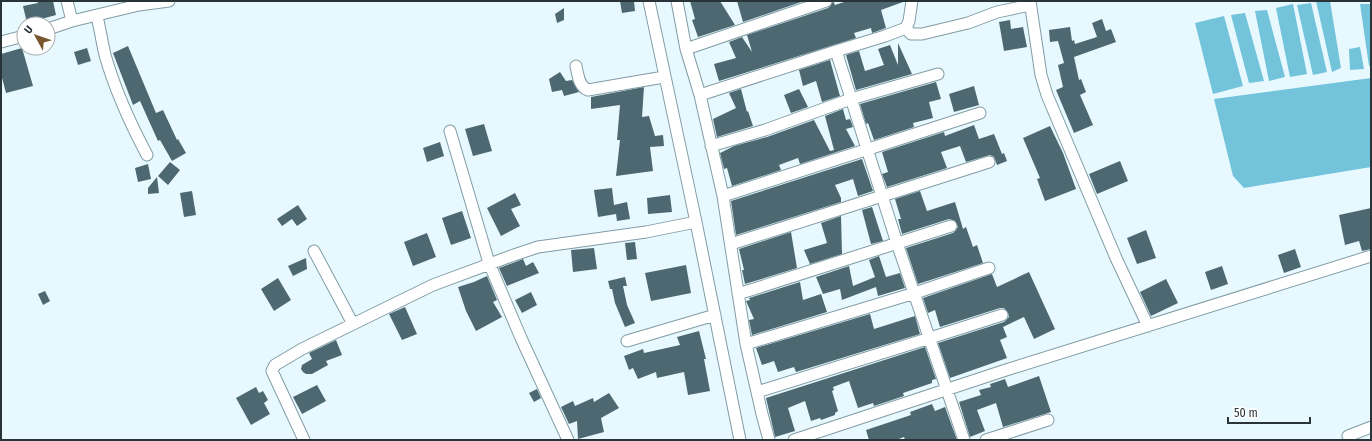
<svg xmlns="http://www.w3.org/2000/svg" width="1372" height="441" viewBox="0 0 1372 441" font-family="'Fira Sans Condensed',sans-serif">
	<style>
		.water { fill: #73c3db }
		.building { fill: #4d6870 }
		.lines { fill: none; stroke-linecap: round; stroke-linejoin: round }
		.minor-casing { stroke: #809ca5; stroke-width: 13 }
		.minor { stroke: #fff; stroke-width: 11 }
	</style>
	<rect width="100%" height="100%" fill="#e7f9ff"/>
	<path class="water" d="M 1316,1 L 1330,1 L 1341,68 L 1332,72 Z
		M 1311,3 L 1327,72 L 1313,75 L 1297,5 Z
		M 1293,4 L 1307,74 L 1290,77 L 1276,8 Z
		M 1360,4 L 1371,4 L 1371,65 L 1369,66 Z
		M 1267,10 L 1285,77 L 1269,81 L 1255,11 Z
		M 1245,13 L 1264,81 L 1249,83 L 1231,15 Z
		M 1224,16 L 1243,86 L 1213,94 L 1195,23 Z
		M 1360,47 L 1364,69 L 1350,70 L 1349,49 Z
		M 1371,78 L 1371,167 L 1244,188 L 1233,176 L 1214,99 Z"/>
	<path class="building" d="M 37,1 L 53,1 L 56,15 L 27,23 L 23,6 L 38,3 Z
		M 620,1 L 634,1 L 635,11 L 622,13 Z
		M 690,1 L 720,1 L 735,25 L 698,37 L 692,20 L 695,19 Z
		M 737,1 L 804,1 L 743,22 Z
		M 833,1 L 835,5 L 847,1 L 903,2 L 881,10 L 886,28 L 872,33 L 871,28 L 854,33 L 856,38 L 719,81 L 714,64 L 736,58 L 729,42 L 742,37 L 752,52 L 747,35 L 828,8 L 831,5 Z
		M 564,8 L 564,20 L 557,23 L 555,14 Z
		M 1102,19 L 1106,31 L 1111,29 L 1116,42 L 1074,57 L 1079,80 L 1081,79 L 1086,92 L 1080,95 L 1093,125 L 1074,133 L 1056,90 L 1063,87 L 1058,65 L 1064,63 L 1058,41 L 1050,42 L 1049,30 L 1070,27 L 1072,41 L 1074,40 L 1075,44 L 1097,37 L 1092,23 Z
		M 1010,20 L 1011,29 L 1023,27 L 1027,47 L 1004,51 L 999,22 Z
		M 898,43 L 912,74 L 856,90 L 846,55 L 859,51 L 865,71 L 884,65 L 878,49 L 890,45 L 898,65 Z
		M 128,46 L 156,113 L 163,110 L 177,140 L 178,139 L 186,153 L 172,161 L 160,140 L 158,141 L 140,101 L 133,105 L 113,53 Z
		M 22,48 L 33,86 L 6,93 L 1,74 L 1,54 Z
		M 87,48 L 91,61 L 78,65 L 74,52 Z
		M 830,60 L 840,96 L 822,102 L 816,81 L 803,86 L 799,70 Z
		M 560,72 L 566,81 L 572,80 L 579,92 L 564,96 L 562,90 L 552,92 L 549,79 Z
		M 936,82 L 941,99 L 929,102 L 933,118 L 913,123 L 914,127 L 874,140 L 868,123 L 866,124 L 860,104 Z
		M 974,86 L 979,105 L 954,112 L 949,94 Z
		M 644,87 L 642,117 L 649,116 L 655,136 L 663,135 L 664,146 L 650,147 L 653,171 L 616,176 L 620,140 L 617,140 L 620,105 L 591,109 L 591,97 Z
		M 741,89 L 747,112 L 748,111 L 753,126 L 717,137 L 713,119 L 736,108 L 729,93 Z
		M 799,89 L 808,107 L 791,113 L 784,95 Z
		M 843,109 L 846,120 L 850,119 L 853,127 L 846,129 L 855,146 L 800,164 L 798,158 L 779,165 L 781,170 L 732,186 L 727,168 L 724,169 L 720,153 L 734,146 L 767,137 L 814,120 L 830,151 L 834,150 L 825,116 Z
		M 484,124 L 492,151 L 473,156 L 465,129 Z
		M 974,125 L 979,139 L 994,134 L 1002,154 L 1004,153 L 1007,161 L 997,165 L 994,157 L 990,155 L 966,162 L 960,146 L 941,152 L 947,168 L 887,187 L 882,174 L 888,172 L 882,152 L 944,132 L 945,136 Z
		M 1050,126 L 1063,153 L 1076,189 L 1045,201 L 1037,179 L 1040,178 L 1023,138 Z
		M 440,142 L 444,156 L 427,162 L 423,148 Z
		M 862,159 L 873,191 L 858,196 L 853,179 L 835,185 L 841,198 L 841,202 L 736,235 L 731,201 Z
		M 1120,161 L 1128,181 L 1097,194 L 1089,174 Z
		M 170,162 L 180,170 L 168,185 L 158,176 Z
		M 148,164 L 151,179 L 138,182 L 135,168 Z
		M 157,177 L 159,193 L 148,194 L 148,188 Z
		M 612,188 L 614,205 L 627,202 L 630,219 L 617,221 L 616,214 L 598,217 L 594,190 Z
		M 192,191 L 196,215 L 184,217 L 180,193 Z
		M 920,191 L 927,211 L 955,202 L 963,229 L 966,227 L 973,247 L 977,245 L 983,263 L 918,284 L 906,248 L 953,233 L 956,230 L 958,227 L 955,221 L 949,219 L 902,234 L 898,219 L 901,219 L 895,199 Z
		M 515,193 L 521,205 L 511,209 L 520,226 L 501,236 L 487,208 Z
		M 670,195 L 672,212 L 648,214 L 647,198 Z
		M 298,205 L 307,219 L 297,226 L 292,219 L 282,226 L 277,219 Z
		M 872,207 L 883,241 L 871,244 L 862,210 Z
		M 1371,208 L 1371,249 L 1362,251 L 1359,241 L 1345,245 L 1339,215 Z
		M 462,211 L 471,238 L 451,245 L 442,218 Z
		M 841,216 L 842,254 L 810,264 L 804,250 L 827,243 L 821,223 Z
		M 1146,230 L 1156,258 L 1137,264 L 1127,238 Z
		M 791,232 L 797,268 L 745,284 L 742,270 L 744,270 L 739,249 Z
		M 427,233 L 436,257 L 413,266 L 404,242 Z
		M 635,242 L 637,259 L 627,260 L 625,243 Z
		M 594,248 L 597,269 L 573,272 L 571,250 Z
		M 1295,249 L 1301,267 L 1284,273 L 1278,255 Z
		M 879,256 L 886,277 L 900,273 L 905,288 L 878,296 L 876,287 L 842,300 L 840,289 L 823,294 L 816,277 L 849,266 L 853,286 L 875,277 L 869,260 Z
		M 306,258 L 307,269 L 293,276 L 288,266 Z
		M 523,259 L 526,266 L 533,262 L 539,273 L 507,286 L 499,268 Z
		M 686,265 L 691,293 L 651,301 L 645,273 Z
		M 1222,266 L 1228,284 L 1211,290 L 1205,272 Z
		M 1029,272 L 1055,329 L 1034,339 L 1024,317 L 1003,327 L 1007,337 L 1000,340 L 1007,358 L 950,378 L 938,343 L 1004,322 L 1009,317 L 1008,313 L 1004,308 L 1000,308 L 940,327 L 935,310 L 928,313 L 923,298 L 992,274 L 997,287 Z
		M 487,276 L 497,300 L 493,302 L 502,317 L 476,331 L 466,311 L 458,287 L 474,282 Z
		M 625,277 L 627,286 L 623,286 L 627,305 L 635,323 L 625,327 L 615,303 L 612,289 L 610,289 L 608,281 Z
		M 278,278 L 291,300 L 274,311 L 261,289 Z
		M 1166,279 L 1178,303 L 1151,316 L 1140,292 Z
		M 800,282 L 803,300 L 821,294 L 827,312 L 752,335 L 749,320 L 754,319 L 746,301 L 750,300 L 749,298 Z
		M 45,291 L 50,301 L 43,305 L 38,294 Z
		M 531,292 L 537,305 L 522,313 L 515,300 Z
		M 405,307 L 417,334 L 402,340 L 389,314 Z
		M 870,314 L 874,329 L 915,316 L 920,334 L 796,372 L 794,367 L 778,372 L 774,361 L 762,365 L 756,348 Z
		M 699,331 L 706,359 L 704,359 L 710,391 L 688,395 L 684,372 L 657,378 L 656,372 L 638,379 L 633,368 L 629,370 L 624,356 L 643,349 L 644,353 L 680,345 L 677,337 Z
		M 336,340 L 342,355 L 326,361 L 328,365 L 312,374 L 306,374 L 303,372 L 301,369 L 302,365 L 312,359 L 309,353 Z
		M 925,347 L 936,379 L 932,380 L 932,383 L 903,393 L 904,396 L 874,406 L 873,403 L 858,408 L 849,381 L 833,387 L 834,390 L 832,391 L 838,411 L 835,413 L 835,415 L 821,420 L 820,418 L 811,421 L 805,401 L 788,408 L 795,431 L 775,437 L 766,398 Z
		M 1039,376 L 1051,412 L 1003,427 L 996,403 L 977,410 L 985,431 L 970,437 L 959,402 L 981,395 L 979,390 L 991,387 L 990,384 L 1005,379 L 1008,387 Z
		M 317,385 L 326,401 L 302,414 L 293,397 Z
		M 256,387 L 259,393 L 263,391 L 268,400 L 264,403 L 270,414 L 251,425 L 236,398 Z
		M 537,389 L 541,398 L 534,402 L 529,393 Z
		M 609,393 L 619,408 L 601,418 L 604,432 L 578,439 L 577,421 L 569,424 L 561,407 L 573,401 L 575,406 L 593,398 L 594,402 Z
		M 932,404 L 935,411 L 945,407 L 957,440 L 905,440 L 904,437 L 896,440 L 869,440 L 866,430 L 911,415 L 910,412 Z"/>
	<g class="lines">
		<defs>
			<path id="minor" d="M 67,1 L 72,21
				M 649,1 L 696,222 L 740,440
				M 677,1 L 686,49 L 700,95 L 723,196 L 746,344 L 762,414 L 769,440
				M 912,1 L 909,21 L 906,28 L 885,36 L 836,51 L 897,243 L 964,440
				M 1030,1 L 1041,75 L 1047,95 L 1116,258 L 1148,326
				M 97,16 C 100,29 102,42 105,55 C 115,90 130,123 147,155
				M 906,28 L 911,34 L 922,34 L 968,23 L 997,12 L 1030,5
				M 48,29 L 72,21 L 139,5 L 169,1
				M 1,42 L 24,36
				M 686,49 L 826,1
				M 576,66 C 578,75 579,87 588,90 L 664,77
				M 700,95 L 836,51
				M 450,131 L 489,263 L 521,338 L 568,440
				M 711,146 L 765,130 L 851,99 L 938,74
				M 723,196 L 980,113
				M 731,244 L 989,162
				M 314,251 L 353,324
				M 738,294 L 951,226
				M 627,341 L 715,315
				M 746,344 L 915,293 L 989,268
				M 757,392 L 930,338 L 1002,315
				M 1348,436 L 1371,427
				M 304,440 L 272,371 L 275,365 L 302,349 L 433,285 L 514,255 L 538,247 L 646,232 L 696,222
				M 794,440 L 1006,370 L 1371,256
				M 986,440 L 1048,420"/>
		</defs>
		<use href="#minor" class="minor-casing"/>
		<use href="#minor" class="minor"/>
	</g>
	<rect width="1372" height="441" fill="none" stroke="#293438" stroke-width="4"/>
	<g transform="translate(36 36) rotate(310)"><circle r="19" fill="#ffffff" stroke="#a9aeaf"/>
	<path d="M0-3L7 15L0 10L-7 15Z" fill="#78552d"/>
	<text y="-6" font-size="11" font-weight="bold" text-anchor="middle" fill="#293438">U</text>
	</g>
	<path d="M1228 417v6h82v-6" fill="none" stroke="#293438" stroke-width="2"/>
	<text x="1234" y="417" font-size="12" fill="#293438" stroke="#ffffff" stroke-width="3" paint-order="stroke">50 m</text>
</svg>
